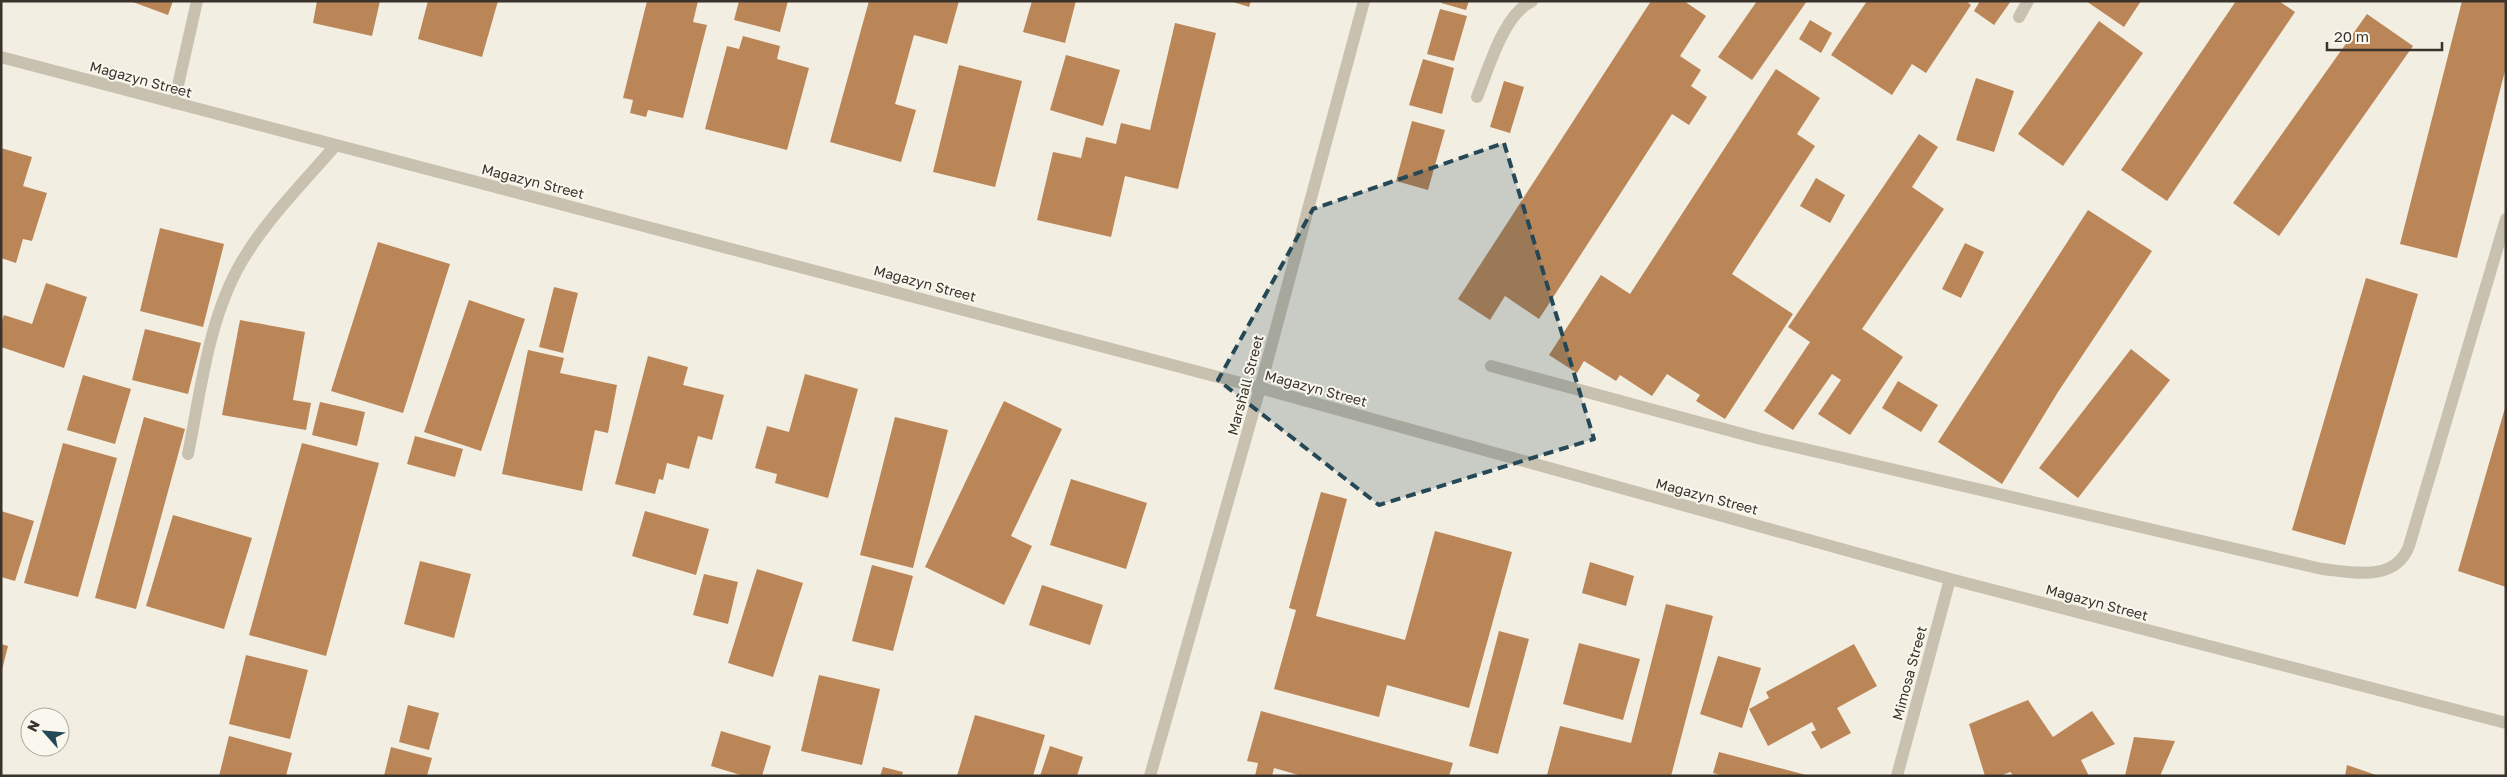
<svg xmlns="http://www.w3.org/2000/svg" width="2507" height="777" viewBox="0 0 2507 777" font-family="'Golos Text',sans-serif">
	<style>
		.building { fill: #bb8657 }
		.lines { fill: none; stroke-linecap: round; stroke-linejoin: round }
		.minor { stroke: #c9c1af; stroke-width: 12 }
		.marked { fill: #254857; fill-opacity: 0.2; stroke: #254857; stroke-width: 4; stroke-dasharray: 10 6; stroke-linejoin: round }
		.labels { text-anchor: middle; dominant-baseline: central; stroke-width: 4; stroke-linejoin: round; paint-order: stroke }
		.street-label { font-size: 14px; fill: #39332c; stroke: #f9f7ee }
	</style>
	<rect width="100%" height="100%" fill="#f2eee2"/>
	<path class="building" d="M 130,1 L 173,1 L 168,15 Z
		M 317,1 L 380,1 L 372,36 L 313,23 Z
		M 428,1 L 498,1 L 482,57 L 418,39 Z
		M 647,1 L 698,1 L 693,22 L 707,25 L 683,118 L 648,110 L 646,117 L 630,113 L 633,100 L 623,98 Z
		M 739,1 L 788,1 L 780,32 L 734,20 Z
		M 869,1 L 959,1 L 947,44 L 914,35 L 895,104 L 916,110 L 901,162 L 830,142 Z
		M 1032,1 L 1076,1 L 1065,43 L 1023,32 Z
		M 1230,1 L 1251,1 L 1249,7 Z
		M 1442,1 L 1469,1 L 1466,10 L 1441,3 Z
		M 1651,1 L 1684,1 L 1706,16 L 1680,56 L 1701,70 L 1691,86 L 1707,97 L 1689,125 L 1672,114 L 1539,319 L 1505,296 L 1490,320 L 1458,299 Z
		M 1757,1 L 1807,1 L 1752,80 L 1718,57 Z
		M 1867,1 L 1966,1 L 1971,5 L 1926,73 L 1912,64 L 1892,95 L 1831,55 Z
		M 1980,1 L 2011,1 L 1994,25 L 1974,11 Z
		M 2086,1 L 2141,1 L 2124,27 Z
		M 2236,1 L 2279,1 L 2295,12 L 2167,201 L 2121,170 Z
		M 2462,1 L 2506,1 L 2506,67 L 2457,258 L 2400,244 Z
		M 1440,9 L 1467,16 L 1454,61 L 1427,54 Z
		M 2367,14 L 2413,46 L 2279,236 L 2233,203 Z
		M 1810,20 L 1832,33 L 1821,53 L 1799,39 Z
		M 2099,21 L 2143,53 L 2063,166 L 2018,134 Z
		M 1175,23 L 1216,33 L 1178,189 L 1125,176 L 1111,237 L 1037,220 L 1053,152 L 1081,158 L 1086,137 L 1116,144 L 1121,123 L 1150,130 Z
		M 743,36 L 780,46 L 777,59 L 809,68 L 787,150 L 705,129 L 727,46 L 739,49 Z
		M 1066,55 L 1120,70 L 1103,126 L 1050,110 Z
		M 1423,59 L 1454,68 L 1442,114 L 1409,105 Z
		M 959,65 L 1022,81 L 995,187 L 933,172 Z
		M 1776,69 L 1820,98 L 1797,134 L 1815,146 L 1732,274 L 1793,314 L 1725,419 L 1696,401 L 1700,395 L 1667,374 L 1652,396 L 1620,375 L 1616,381 L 1584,361 L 1577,373 L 1549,355 L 1601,275 L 1630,294 Z
		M 1976,78 L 2014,91 L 1994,152 L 1956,140 Z
		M 1504,81 L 1524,87 L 1510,133 L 1490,127 Z
		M 1412,121 L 1445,130 L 1428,190 L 1396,181 Z
		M 1919,134 L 1938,147 L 1912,187 L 1944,209 L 1862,329 L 1903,357 L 1850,435 L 1818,414 L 1841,380 L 1832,374 L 1793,430 L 1764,411 L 1810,342 L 1788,327 Z
		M 1,148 L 32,157 L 23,186 L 47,193 L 32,241 L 23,239 L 16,263 L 1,258 Z
		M 1816,178 L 1845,195 L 1830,223 L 1800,206 Z
		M 2088,210 L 2152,251 L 2058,392 L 2002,484 L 1938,442 Z
		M 160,228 L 224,244 L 203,327 L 140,311 Z
		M 378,242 L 450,264 L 403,413 L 331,391 Z
		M 1965,243 L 1984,252 L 1961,298 L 1942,289 Z
		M 2366,278 L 2418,294 L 2345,545 L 2292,530 Z
		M 46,283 L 87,297 L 64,368 L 1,347 L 1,323 L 4,315 L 32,324 Z
		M 554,287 L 578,293 L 563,353 L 539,347 Z
		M 469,300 L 525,319 L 481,451 L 424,432 Z
		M 240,320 L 305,332 L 293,400 L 311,403 L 306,430 L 222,415 Z
		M 145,329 L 201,343 L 188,394 L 132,380 Z
		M 2131,349 L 2170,380 L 2078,498 L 2039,468 Z
		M 528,350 L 564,358 L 560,373 L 617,385 L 608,433 L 595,430 L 582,491 L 502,474 Z
		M 648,356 L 688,367 L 683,385 L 724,395 L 712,440 L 698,436 L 689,469 L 667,463 L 663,480 L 659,479 L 655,494 L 615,484 Z
		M 805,374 L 858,389 L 828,498 L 775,483 L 777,474 L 755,468 L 767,426 L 789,432 Z
		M 83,375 L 131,389 L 115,444 L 67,430 Z
		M 1898,381 L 1938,405 L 1921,432 L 1882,408 Z
		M 1004,401 L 1062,429 L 1011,536 L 1032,546 L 1004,605 L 925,567 Z
		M 320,402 L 365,412 L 357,446 L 312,435 Z
		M 2505,408 L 2506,408 L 2506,587 L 2458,571 Z
		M 144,417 L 185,429 L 136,609 L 95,598 Z
		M 895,417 L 948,430 L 913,568 L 860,555 Z
		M 415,436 L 463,449 L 455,477 L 407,464 Z
		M 63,443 L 117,458 L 78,597 L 24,583 Z
		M 302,443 L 379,463 L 326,656 L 249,635 Z
		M 1071,479 L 1147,503 L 1126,569 L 1050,545 Z
		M 1321,492 L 1347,499 L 1316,616 L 1405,640 L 1435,531 L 1512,552 L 1469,708 L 1387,685 L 1379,717 L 1274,689 L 1296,610 L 1289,608 Z
		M 1,511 L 34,521 L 15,581 L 1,577 Z
		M 645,511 L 709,529 L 696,575 L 632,556 Z
		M 173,515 L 252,538 L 224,629 L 146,606 Z
		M 420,561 L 471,574 L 454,638 L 404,624 Z
		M 1590,562 L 1634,576 L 1626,606 L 1582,593 Z
		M 872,565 L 913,576 L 893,651 L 852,641 Z
		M 757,569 L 803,583 L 773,677 L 728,663 Z
		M 704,574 L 738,582 L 728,624 L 693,615 Z
		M 1042,585 L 1103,605 L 1090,645 L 1029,625 Z
		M 1666,604 L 1713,616 L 1671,776 L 1547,775 L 1560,726 L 1631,743 Z
		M 1499,631 L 1529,639 L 1498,754 L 1469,746 Z
		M 1579,643 L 1640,659 L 1623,720 L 1563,704 Z
		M 1,644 L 8,646 L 2,670 L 1,670 Z
		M 1854,644 L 1877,686 L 1837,708 L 1851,733 L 1821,749 L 1811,732 L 1816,730 L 1812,722 L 1768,746 L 1749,709 L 1769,698 L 1766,692 Z
		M 246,655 L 308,670 L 290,739 L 229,724 Z
		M 1718,656 L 1761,668 L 1742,728 L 1700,714 Z
		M 819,675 L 880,689 L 862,765 L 801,751 Z
		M 2028,700 L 2053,737 L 2092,711 L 2115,744 L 2081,760 L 2089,776 L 2014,776 L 2010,772 L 2000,776 L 1985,776 L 1969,724 Z
		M 408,705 L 439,713 L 429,750 L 399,742 Z
		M 1261,711 L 1453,763 L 1449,776 L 1302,776 L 1274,768 L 1272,776 L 1255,776 L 1258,763 L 1247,761 Z
		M 975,715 L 1045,735 L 1033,776 L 957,776 Z
		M 721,731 L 771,746 L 762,776 L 744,776 L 711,766 Z
		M 229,736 L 292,753 L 286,776 L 219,776 Z
		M 2134,737 L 2175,741 L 2160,776 L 2125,776 Z
		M 1050,746 L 1083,757 L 1077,776 L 1040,776 Z
		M 391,747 L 432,758 L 427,776 L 384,776 Z
		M 1719,752 L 1806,775 L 1806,776 L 1724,776 L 1713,773 Z
		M 2347,765 L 2376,775 L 2376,776 L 2345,776 Z
		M 883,767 L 903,772 L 902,776 L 880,776 Z"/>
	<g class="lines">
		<path class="minor" d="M 2019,17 L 2028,1
			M 1,57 L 1260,388 L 1950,579 L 2506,723
			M 1477,97 C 1489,68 1503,15 1532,1
			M 174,103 L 197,1
			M 1491,366 L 1761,439 L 2322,569 C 2352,572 2395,583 2409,546 L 2506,219
			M 188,454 C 201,390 208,319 242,261 C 267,219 303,183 335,146
			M 1150,776 L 1260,388 L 1364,1
			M 1897,776 L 1950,579"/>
	</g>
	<path class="marked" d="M 1504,143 L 1594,439 L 1379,505 L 1218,380 L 1313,209 Z"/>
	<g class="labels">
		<g class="street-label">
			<text transform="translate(141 79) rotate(15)">Magazyn Street</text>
			<text transform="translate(533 181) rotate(14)">Magazyn Street</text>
			<text transform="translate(925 283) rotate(15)">Magazyn Street</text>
			<text transform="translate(1245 385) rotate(-75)">Marshall Street</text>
			<text transform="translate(1316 388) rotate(15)">Magazyn Street</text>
			<text transform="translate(1707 496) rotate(15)">Magazyn Street</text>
			<text transform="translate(2097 602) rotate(15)">Magazyn Street</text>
			<text transform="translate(1909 673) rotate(-75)">Mimosa Street</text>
		</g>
	</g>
	<rect width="2507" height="777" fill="none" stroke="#39332c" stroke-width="5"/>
	<g transform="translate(45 732) rotate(297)"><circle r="24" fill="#f9f7ee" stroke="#aca9a0"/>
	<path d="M0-4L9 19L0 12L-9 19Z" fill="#254857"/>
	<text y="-8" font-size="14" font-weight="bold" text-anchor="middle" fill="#39332c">N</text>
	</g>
	<path d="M2327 42v8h115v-8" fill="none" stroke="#39332c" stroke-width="2.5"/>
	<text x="2334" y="42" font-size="15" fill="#39332c" stroke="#f9f7ee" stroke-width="4" paint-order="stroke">20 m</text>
</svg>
